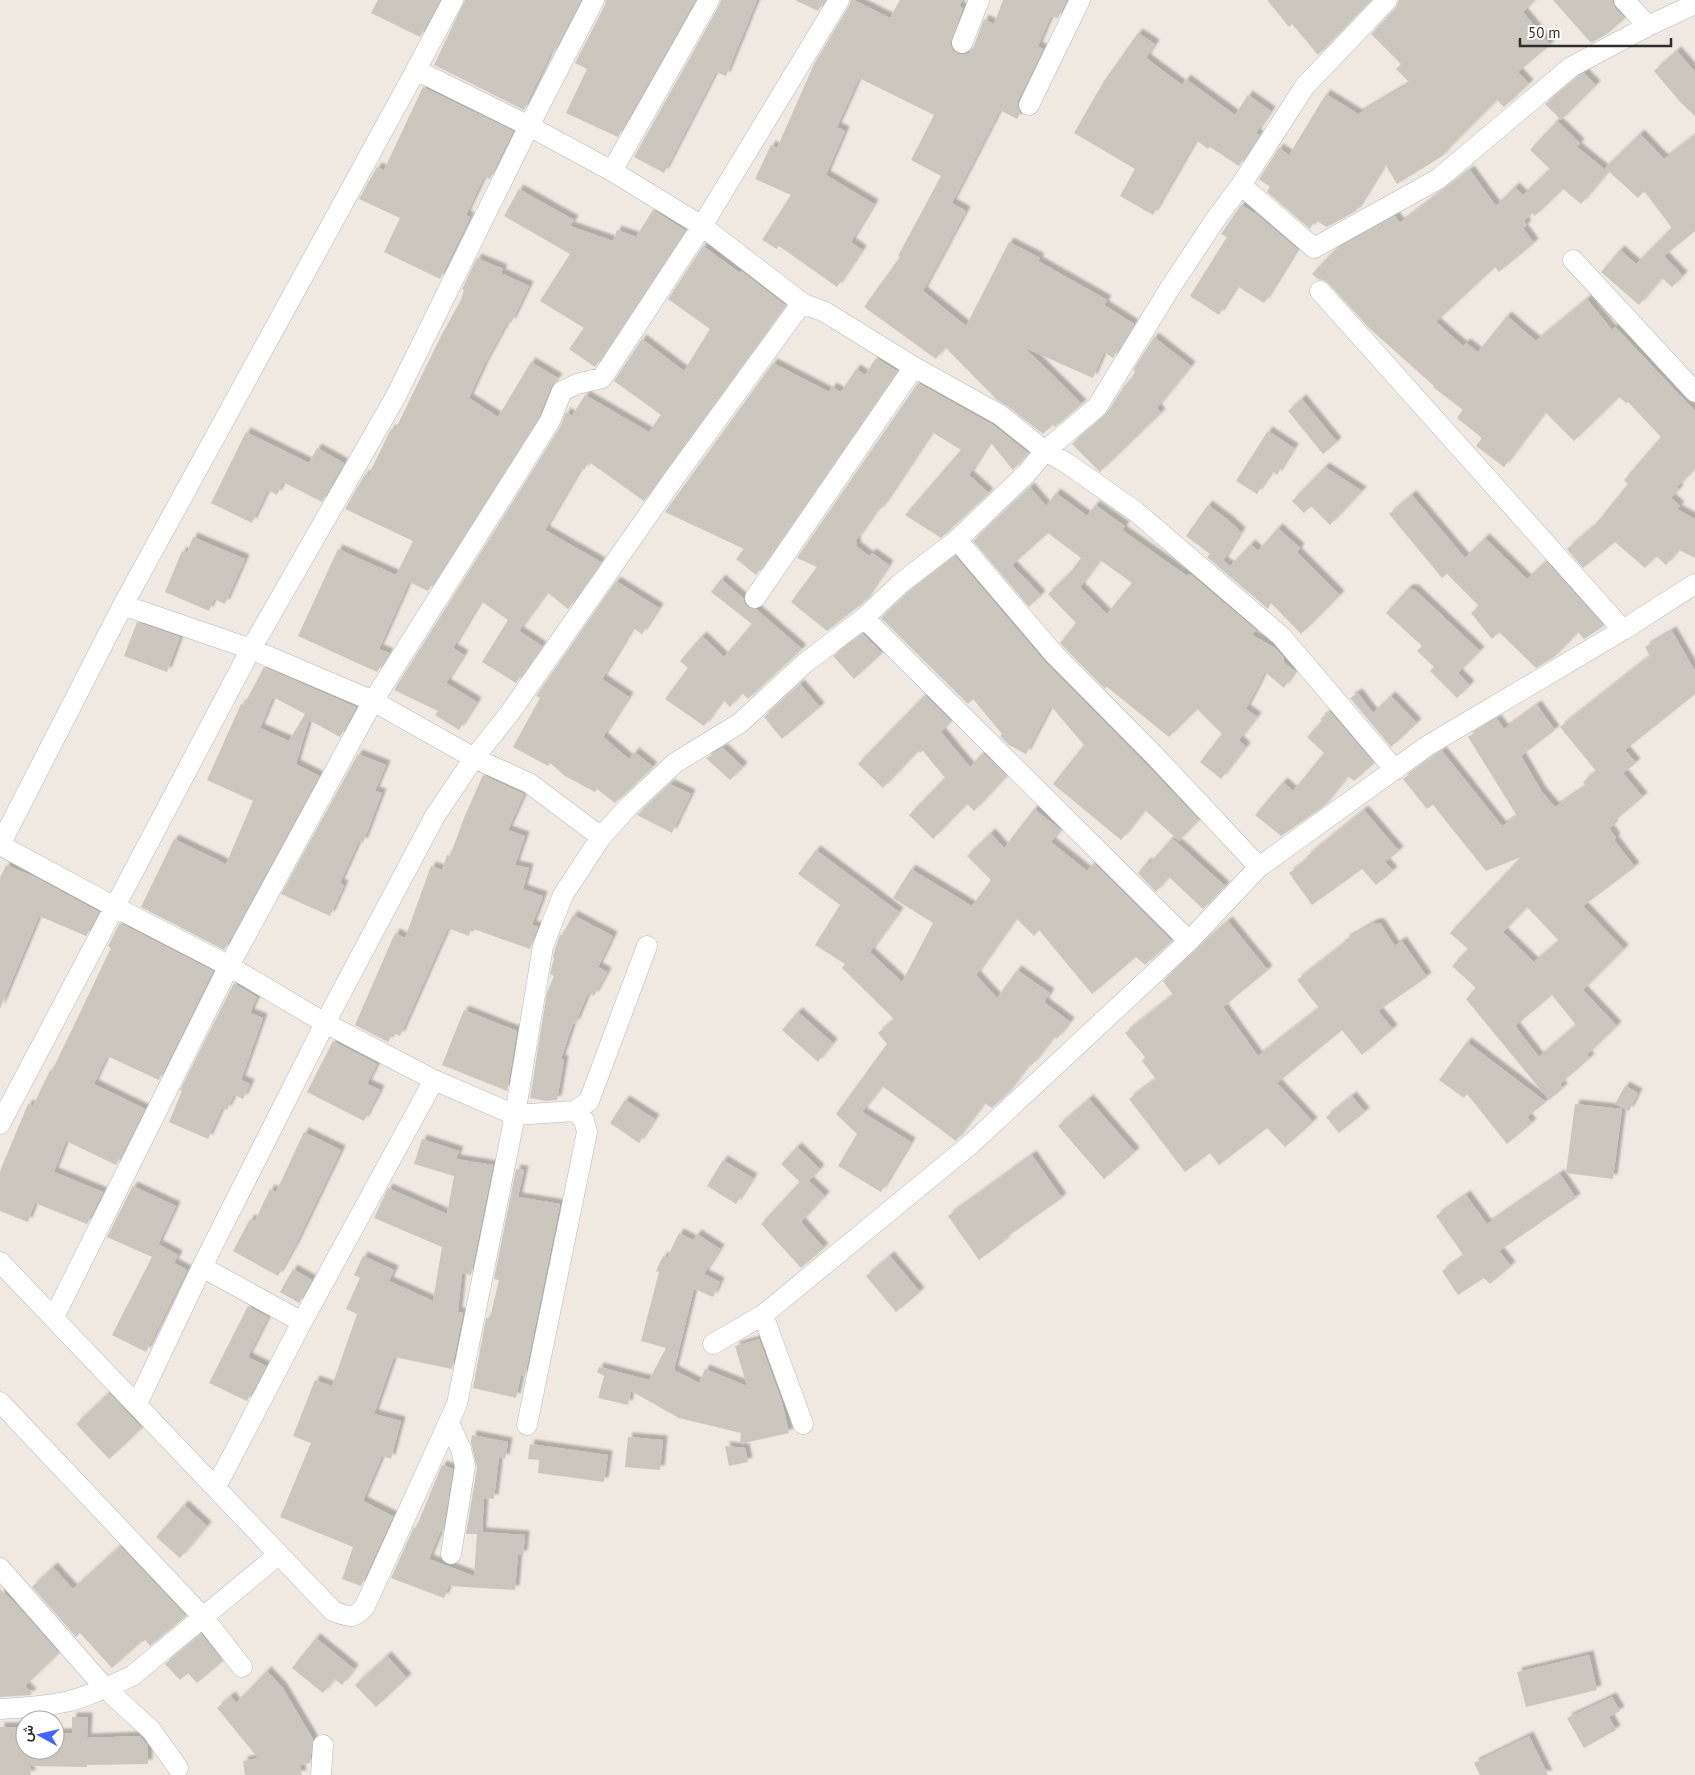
<svg xmlns="http://www.w3.org/2000/svg" width="1695" height="1775" viewBox="0 0 1695 1775" font-family="'PT Sans',Vazirmatn,sans-serif">
	<style>
		.building { fill: #cbc7bf; fill-rule: evenodd; filter: url(#shadow) }
		.lines { fill: none; stroke-linecap: round; stroke-linejoin: round }
		.minor-casing { stroke: #b4b7c1; stroke-width: 21 }
		.minor { stroke: #fff; stroke-width: 20 }
	</style>
	<defs>
		<filter id="shadow"><feDropShadow dx="4.5" dy="-4.5" stdDeviation="1" flood-color="#0004"/></filter>
	</defs>
	<rect width="100%" height="100%" fill="#efe9e1"/>
	<path class="building" d="M 378,0 L 440,0 L 420,37 L 371,13 Z
		M 465,0 L 581,0 L 553,54 L 551,52 L 524,110 L 434,65 Z
		M 606,0 L 695,0 L 618,137 L 566,113 L 587,69 L 575,63 L 605,5 Z
		M 721,0 L 757,0 L 726,76 L 716,72 L 664,173 L 634,157 L 719,6 Z
		M 795,0 L 825,0 L 818,11 Z
		M 851,0 L 854,0 L 890,18 L 900,0 L 963,0 L 959,6 L 963,8 L 950,44 L 953,51 L 958,54 L 963,55 L 969,53 L 973,48 L 984,19 L 994,24 L 1003,0 L 1067,0 L 1058,18 L 1051,16 L 1038,46 L 1043,49 L 1018,100 L 1017,106 L 1020,113 L 1017,119 L 1000,110 L 952,203 L 966,211 L 923,291 L 966,326 L 1009,242 L 1040,258 L 1038,261 L 1107,300 L 1104,305 L 1134,324 L 1113,358 L 1104,352 L 1093,378 L 1025,348 L 1082,404 L 1055,427 L 1053,424 L 1043,434 L 1007,406 L 997,400 L 945,347 L 936,359 L 864,307 L 900,257 L 898,256 L 941,176 L 911,160 L 934,115 L 859,78 L 837,127 L 845,131 L 826,175 L 874,204 L 851,242 L 862,250 L 837,287 L 779,246 L 777,249 L 762,240 L 791,195 L 755,179 L 771,145 L 777,148 L 814,64 L 849,6 Z
		M 1267,0 L 1371,0 L 1318,55 L 1292,24 L 1289,27 Z
		M 1399,0 L 1535,0 L 1523,12 L 1550,45 L 1518,72 L 1529,84 L 1504,107 L 1497,100 L 1443,154 L 1444,155 L 1397,184 L 1385,164 L 1356,211 L 1327,227 L 1315,220 L 1310,229 L 1267,192 L 1270,187 L 1259,179 L 1279,148 L 1289,155 L 1326,94 L 1358,114 L 1410,83 L 1396,69 L 1401,64 L 1371,34 L 1396,8 Z
		M 1553,0 L 1612,0 L 1615,8 L 1625,18 L 1607,34 L 1591,43 Z
		M 1138,33 L 1155,44 L 1146,58 L 1182,85 L 1186,79 L 1235,115 L 1248,95 L 1271,111 L 1256,133 L 1259,135 L 1239,166 L 1210,147 L 1208,149 L 1196,140 L 1153,215 L 1120,196 L 1135,169 L 1074,133 L 1104,81 Z
		M 1677,51 L 1695,72 L 1695,116 L 1681,103 L 1654,71 Z
		M 1584,73 L 1596,85 L 1561,120 L 1545,104 L 1578,77 Z
		M 423,87 L 513,131 L 490,179 L 484,177 L 466,215 L 470,217 L 440,279 L 384,252 L 400,218 L 359,199 L 377,167 L 384,170 Z
		M 1557,121 L 1580,143 L 1577,147 L 1608,172 L 1581,204 L 1563,189 L 1535,216 L 1532,213 L 1524,221 L 1527,225 L 1523,228 L 1534,243 L 1499,272 L 1495,267 L 1436,322 L 1463,346 L 1466,343 L 1478,352 L 1507,316 L 1536,341 L 1587,299 L 1612,330 L 1615,327 L 1695,411 L 1695,469 L 1677,487 L 1679,489 L 1671,498 L 1680,506 L 1677,509 L 1695,519 L 1695,558 L 1679,550 L 1666,565 L 1656,556 L 1645,568 L 1615,542 L 1583,568 L 1567,549 L 1594,526 L 1628,484 L 1624,480 L 1661,437 L 1628,402 L 1626,403 L 1619,397 L 1574,441 L 1545,412 L 1504,467 L 1476,446 L 1482,438 L 1457,418 L 1463,410 L 1433,387 L 1434,386 L 1369,328 L 1328,283 L 1323,280 L 1318,279 L 1312,274 L 1335,250 L 1395,216 L 1400,223 L 1470,170 L 1496,206 L 1515,187 L 1523,195 L 1550,169 L 1530,150 Z
		M 1640,134 L 1664,159 L 1695,135 L 1695,231 L 1664,256 L 1683,276 L 1672,287 L 1662,278 L 1639,305 L 1601,272 L 1620,250 L 1636,264 L 1672,228 L 1644,191 L 1638,198 L 1605,168 Z
		M 519,189 L 574,220 L 570,226 L 613,241 L 617,230 L 636,237 L 653,210 L 685,230 L 595,367 L 569,349 L 584,328 L 540,301 L 570,254 L 504,216 Z
		M 1241,205 L 1254,213 L 1254,212 L 1297,249 L 1264,303 L 1237,286 L 1219,315 L 1190,296 L 1227,237 L 1221,234 Z
		M 703,246 L 740,273 L 741,271 L 785,305 L 644,501 L 589,462 L 584,470 L 581,468 L 545,530 L 601,562 L 568,609 L 547,592 L 519,631 L 542,646 L 516,683 L 482,662 L 508,620 L 481,601 L 453,648 L 464,655 L 446,683 L 477,702 L 459,730 L 435,715 L 438,711 L 394,690 L 560,427 L 566,412 L 572,416 L 585,395 L 649,432 L 661,415 L 614,381 L 642,339 L 684,371 L 710,329 L 668,299 Z
		M 477,258 L 503,269 L 501,273 L 529,286 L 511,323 L 508,321 L 484,365 L 469,398 L 498,417 L 531,362 L 558,378 L 551,387 L 539,416 L 428,591 L 409,582 L 379,649 L 389,653 L 377,672 L 298,636 L 338,549 L 396,575 L 413,541 L 345,509 L 365,474 L 368,476 L 391,429 L 395,430 L 440,338 L 461,300 L 464,290 L 462,289 Z
		M 1154,337 L 1191,366 L 1157,408 L 1161,413 L 1100,472 L 1072,444 L 1107,413 L 1124,386 L 1133,377 L 1132,376 L 1135,372 L 1133,370 Z
		M 876,358 L 897,371 L 756,575 L 736,559 L 744,549 L 665,512 L 773,363 L 829,392 L 832,387 L 841,392 L 856,369 L 865,375 Z
		M 918,383 L 993,425 L 1028,453 L 1013,470 L 990,442 L 969,475 L 989,493 L 941,538 L 905,515 L 961,450 L 932,432 L 885,503 L 878,512 L 876,511 L 855,542 L 857,543 L 856,546 L 869,556 L 872,553 L 889,565 L 864,602 L 827,631 L 791,602 L 817,567 L 797,558 Z
		M 1302,399 L 1337,442 L 1323,454 L 1288,411 Z
		M 1268,431 L 1294,448 L 1277,475 L 1272,471 L 1257,494 L 1236,481 Z
		M 246,432 L 309,463 L 317,448 L 344,463 L 322,502 L 283,482 L 277,495 L 268,490 L 252,523 L 211,503 Z
		M 1325,467 L 1362,491 L 1330,525 L 1311,506 L 1304,513 L 1292,501 Z
		M 1030,487 L 1046,506 L 1056,493 L 1087,516 L 1095,505 L 1125,526 L 1122,530 L 1187,576 L 1190,574 L 1256,630 L 1252,635 L 1275,648 L 1284,658 L 1283,662 L 1295,671 L 1284,688 L 1265,672 L 1246,709 L 1257,717 L 1239,740 L 1246,747 L 1221,779 L 1200,762 L 1222,734 L 1197,709 L 1169,737 L 1107,687 L 1105,689 L 1060,643 L 1076,623 L 1048,594 L 1069,574 L 1081,558 L 1048,533 L 1012,565 L 1041,595 L 1029,607 L 973,541 ZM 1100,560 L 1132,583 L 1107,614 L 1080,587 Z
		M 1412,495 L 1465,558 L 1485,538 L 1527,579 L 1546,561 L 1604,626 L 1584,639 L 1578,632 L 1554,657 L 1536,668 L 1499,632 L 1492,639 L 1471,613 L 1479,606 L 1447,574 L 1442,578 L 1389,514 Z
		M 1208,505 L 1228,520 L 1241,532 L 1223,561 L 1230,566 L 1251,544 L 1258,551 L 1278,528 L 1300,548 L 1297,552 L 1340,595 L 1301,634 L 1271,603 L 1268,609 L 1207,557 L 1210,554 L 1186,536 Z
		M 193,537 L 245,559 L 225,604 L 214,599 L 209,611 L 165,592 L 182,551 L 187,553 Z
		M 955,556 L 1045,662 L 1146,764 L 1199,820 L 1179,841 L 1145,810 L 1121,840 L 1053,784 L 1084,745 L 1051,706 L 1026,754 L 1009,745 L 1000,736 L 1002,734 L 973,699 L 968,704 L 881,618 L 909,592 Z
		M 721,579 L 743,598 L 745,604 L 748,607 L 756,609 L 802,649 L 748,699 L 742,693 L 730,707 L 723,700 L 704,726 L 665,699 L 688,668 L 680,661 L 702,636 L 724,657 L 752,624 L 711,592 Z
		M 616,581 L 659,608 L 642,634 L 633,628 L 602,679 L 629,697 L 603,737 L 629,759 L 635,752 L 653,767 L 615,803 L 597,789 L 595,792 L 565,776 L 550,763 L 548,766 L 513,747 L 540,698 L 536,696 Z
		M 1408,589 L 1414,589 L 1480,651 L 1458,673 L 1470,685 L 1457,698 L 1430,671 L 1434,667 L 1417,651 L 1422,646 L 1386,613 Z
		M 137,622 L 180,637 L 167,672 L 124,656 Z
		M 1672,631 L 1695,671 L 1695,694 L 1625,750 L 1636,763 L 1623,773 L 1643,797 L 1612,823 L 1614,825 L 1609,828 L 1616,838 L 1614,840 L 1635,867 L 1583,906 L 1624,949 L 1583,990 L 1617,1026 L 1587,1055 L 1590,1058 L 1560,1084 L 1563,1088 L 1549,1100 L 1466,999 L 1476,988 L 1452,966 L 1468,949 L 1450,933 L 1521,857 L 1486,871 L 1433,805 L 1427,809 L 1403,779 L 1442,751 L 1502,826 L 1517,816 L 1468,737 L 1497,719 L 1504,729 L 1537,705 L 1555,730 L 1521,756 L 1542,792 L 1555,807 L 1586,786 L 1583,782 L 1596,771 L 1560,727 L 1650,656 L 1645,647 ZM 1527,907 L 1559,941 L 1534,962 L 1503,932 ZM 1552,995 L 1576,1025 L 1539,1057 L 1515,1026 Z
		M 863,634 L 882,653 L 854,679 L 833,656 Z
		M 264,667 L 356,707 L 340,737 L 309,720 L 296,764 L 319,776 L 224,950 L 141,907 L 174,839 L 226,864 L 253,801 L 207,780 L 241,704 L 244,705 ZM 273,697 L 305,714 L 289,741 L 260,728 Z
		M 800,684 L 820,707 L 782,739 L 764,717 Z
		M 1358,693 L 1373,713 L 1391,696 L 1417,723 L 1391,747 L 1350,698 Z
		M 925,695 L 951,721 L 941,732 L 970,767 L 983,753 L 1007,776 L 974,811 L 967,804 L 933,839 L 909,815 L 945,778 L 923,751 L 920,753 L 918,751 L 883,788 L 858,764 Z
		M 1330,712 L 1374,763 L 1354,781 L 1348,776 L 1323,807 L 1281,836 L 1255,815 L 1283,782 L 1293,791 L 1324,753 L 1307,737 L 1322,721 L 1320,719 Z
		M 723,748 L 743,767 L 730,780 L 706,758 Z
		M 358,754 L 386,765 L 375,791 L 382,793 L 363,843 L 359,841 L 340,883 L 344,885 L 330,916 L 281,894 Z
		M 483,775 L 524,794 L 508,830 L 525,836 L 515,865 L 529,868 L 523,889 L 543,896 L 532,925 L 538,927 L 530,949 L 471,928 L 469,936 L 448,928 L 400,1036 L 393,1033 L 388,1042 L 355,1025 L 395,933 L 405,938 L 431,866 L 442,870 L 447,855 L 450,856 L 464,818 Z
		M 670,784 L 691,794 L 672,833 L 637,815 Z
		M 1034,809 L 1061,830 L 1051,842 L 1087,871 L 1094,863 L 1172,941 L 1145,965 L 1136,957 L 1092,994 L 1039,930 L 1034,936 L 1016,918 L 976,975 L 997,998 L 1017,970 L 1050,993 L 1044,1002 L 1070,1022 L 1057,1039 L 1054,1037 L 1031,1066 L 1029,1064 L 1007,1094 L 992,1108 L 984,1103 L 956,1141 L 882,1086 L 862,1112 L 911,1142 L 881,1192 L 838,1166 L 857,1134 L 836,1114 L 887,1044 L 878,1033 L 894,1019 L 842,968 L 845,964 L 815,945 L 840,905 L 798,874 L 816,850 L 899,912 L 870,952 L 902,982 L 933,923 L 893,898 L 911,869 L 972,906 L 991,880 L 967,856 L 991,833 L 1004,848 Z
		M 1364,810 L 1399,851 L 1385,862 L 1393,871 L 1376,885 L 1362,869 L 1312,905 L 1289,873 L 1308,859 L 1306,857 Z
		M 1172,838 L 1225,886 L 1203,909 L 1169,877 L 1156,892 L 1138,873 L 1147,862 L 1149,864 Z
		M 6,865 L 33,876 L 99,912 L 86,936 L 39,916 L 0,1009 L 0,878 Z
		M 573,915 L 613,936 L 598,967 L 607,972 L 594,996 L 588,993 L 575,1024 L 573,1023 L 561,1059 L 564,1060 L 557,1100 L 547,1101 L 530,1098 L 547,992 L 554,976 L 550,974 L 554,958 L 553,957 L 555,949 L 560,935 L 562,935 Z
		M 1228,921 L 1268,970 L 1223,1007 L 1258,1056 L 1319,1008 L 1297,980 L 1346,942 L 1345,940 L 1374,923 L 1380,923 L 1395,946 L 1402,941 L 1427,977 L 1378,1011 L 1393,1029 L 1362,1055 L 1342,1030 L 1277,1083 L 1313,1122 L 1285,1147 L 1267,1128 L 1219,1165 L 1210,1153 L 1185,1172 L 1129,1099 L 1156,1079 L 1142,1061 L 1145,1057 L 1125,1033 L 1173,995 L 1163,981 L 1210,936 Z
		M 120,923 L 213,971 L 159,1080 L 107,1056 L 94,1084 L 145,1109 L 116,1165 L 66,1141 L 54,1172 L 103,1192 L 87,1224 L 35,1203 L 28,1222 L 0,1211 L 0,1171 L 28,1104 L 33,1106 L 50,1070 L 52,1071 L 111,948 L 108,946 Z
		M 234,983 L 257,997 L 250,1013 L 263,1018 L 241,1080 L 250,1084 L 243,1099 L 234,1095 L 227,1110 L 222,1108 L 208,1139 L 169,1122 L 182,1091 L 180,1090 Z
		M 464,1010 L 517,1031 L 507,1091 L 442,1065 Z
		M 798,1012 L 833,1043 L 818,1062 L 782,1030 Z
		M 333,1041 L 377,1064 L 367,1084 L 380,1090 L 364,1121 L 307,1092 Z
		M 1467,1042 L 1546,1102 L 1527,1117 L 1532,1123 L 1507,1144 L 1467,1094 L 1464,1098 L 1439,1080 Z
		M 1625,1086 L 1638,1093 L 1629,1111 L 1615,1104 Z
		M 1352,1096 L 1365,1112 L 1339,1133 L 1326,1117 Z
		M 1089,1099 L 1135,1152 L 1104,1179 L 1058,1126 Z
		M 625,1100 L 655,1119 L 639,1143 L 610,1123 Z
		M 1575,1104 L 1622,1109 L 1613,1179 L 1566,1173 Z
		M 304,1132 L 341,1150 L 296,1244 L 278,1276 L 233,1251 L 250,1219 L 255,1221 L 270,1189 L 276,1192 Z
		M 422,1139 L 459,1151 L 456,1159 L 493,1165 L 471,1275 L 462,1273 L 458,1312 L 463,1313 L 452,1369 L 394,1357 L 374,1414 L 401,1421 L 391,1459 L 382,1456 L 363,1501 L 393,1516 L 361,1586 L 342,1579 L 353,1547 L 280,1517 L 311,1443 L 293,1436 L 315,1380 L 332,1386 L 357,1314 L 346,1309 L 360,1278 L 354,1275 L 363,1256 L 394,1270 L 389,1281 L 433,1301 L 442,1247 L 374,1218 L 388,1188 L 447,1214 L 454,1176 L 414,1164 Z
		M 797,1147 L 820,1169 L 809,1181 L 825,1196 L 801,1222 L 824,1248 L 801,1268 L 761,1224 L 800,1182 L 781,1164 Z
		M 1032,1155 L 1062,1198 L 1004,1239 L 1005,1241 L 979,1260 L 948,1216 Z
		M 723,1160 L 753,1178 L 736,1204 L 707,1186 Z
		M 516,1169 L 524,1170 L 518,1197 L 560,1204 L 525,1376 L 521,1375 L 516,1398 L 473,1388 L 486,1318 L 490,1318 L 499,1280 L 494,1279 Z
		M 1560,1174 L 1576,1198 L 1499,1251 L 1511,1266 L 1490,1284 L 1484,1278 L 1458,1295 L 1442,1271 L 1464,1256 L 1436,1216 L 1466,1195 L 1487,1224 Z
		M 133,1186 L 176,1206 L 157,1247 L 158,1244 L 178,1255 L 174,1263 L 187,1270 L 146,1352 L 112,1335 L 152,1257 L 107,1237 Z
		M 679,1233 L 693,1240 L 697,1234 L 720,1249 L 704,1274 L 720,1282 L 713,1297 L 694,1289 L 674,1370 L 699,1383 L 705,1369 L 747,1386 L 735,1346 L 759,1339 L 782,1402 L 789,1433 L 740,1444 L 741,1433 L 679,1418 L 631,1391 L 628,1405 L 598,1398 L 604,1376 L 597,1372 L 599,1367 L 649,1380 L 666,1348 L 641,1341 L 659,1272 L 656,1271 L 663,1256 L 667,1258 Z
		M 890,1256 L 920,1292 L 896,1312 L 866,1276 Z
		M 293,1269 L 312,1280 L 299,1303 L 280,1292 Z
		M 248,1306 L 268,1317 L 248,1357 L 266,1366 L 247,1401 L 209,1383 Z
		M 109,1393 L 142,1428 L 109,1459 L 76,1424 Z
		M 472,1435 L 508,1442 L 505,1459 L 499,1457 L 494,1499 L 484,1498 L 482,1532 L 525,1535 L 523,1555 L 518,1555 L 515,1590 L 449,1586 L 444,1598 L 391,1578 L 414,1527 L 416,1528 L 442,1465 L 453,1469 L 443,1532 L 440,1532 L 429,1559 L 474,1576 L 477,1534 L 466,1534 L 477,1468 L 471,1442 Z
		M 628,1437 L 663,1440 L 660,1470 L 625,1467 Z
		M 530,1444 L 608,1455 L 604,1482 L 538,1473 L 539,1460 L 528,1459 Z
		M 725,1446 L 745,1448 L 748,1462 L 729,1466 Z
		M 184,1505 L 207,1526 L 180,1558 L 156,1537 Z
		M 120,1546 L 186,1616 L 150,1646 L 145,1640 L 143,1642 L 142,1641 L 112,1668 L 80,1633 L 76,1637 L 32,1587 L 53,1567 L 73,1589 Z
		M 0,1589 L 15,1603 L 59,1653 L 25,1686 L 32,1693 L 30,1695 L 0,1697 Z
		M 201,1634 L 223,1661 L 197,1683 L 188,1673 L 180,1680 L 165,1664 Z
		M 316,1638 L 354,1669 L 342,1685 L 335,1679 L 323,1693 L 292,1668 Z
		M 1589,1655 L 1597,1690 L 1526,1707 L 1517,1672 Z
		M 387,1656 L 407,1678 L 376,1707 L 355,1685 Z
		M 267,1671 L 282,1687 L 313,1739 L 310,1763 L 300,1765 L 302,1775 L 245,1775 L 243,1761 L 258,1758 L 217,1708 L 231,1696 L 236,1703 Z
		M 1612,1697 L 1620,1711 L 1609,1717 L 1616,1730 L 1584,1748 L 1567,1718 Z
		M 72,1717 L 88,1717 L 87,1738 L 140,1736 L 148,1746 L 148,1764 L 87,1765 L 87,1767 L 30,1766 L 31,1775 L 0,1775 L 0,1727 L 25,1727 L 25,1750 L 55,1750 L 55,1733 L 72,1733 Z
		M 1529,1736 L 1548,1775 L 1480,1775 L 1474,1763 Z"/>
	<g class="lines">
		<defs>
			<path id="minor" d="M 1387,0 L 1305,86 L 1241,185 L 1314,248 L 1438,179 L 1571,67 L 1648,26 L 1695,4
				M 1624,0 L 1648,26
				M 962,43 L 979,0
				M 416,70 L 529,126 L 612,171 L 702,226 L 802,303 L 825,312 L 914,367 L 1000,415 L 1045,451 L 1027,473 L 957,540 L 901,583 L 864,618 L 1189,941
				M 1029,105 L 1080,0
				M 612,171 L 709,0
				M 1241,185 L 1215,220 L 1170,288 L 1097,407 L 1045,451 L 1065,462 L 1135,511 L 1281,636 L 1395,770
				M 1573,260 L 1695,392
				M 1320,291 L 1623,630
				M 957,540 L 1054,654 L 1155,756 L 1259,867
				M 755,598 L 914,367
				M 123,605 L 251,649 L 373,701 L 474,758 L 529,783 L 601,837
				M 0,845 L 123,605 L 416,70 L 453,0
				M 647,946 L 589,1101 L 575,1111 L 515,1115 L 543,946 L 563,895 L 601,837 L 629,806 L 675,763 L 740,723 L 805,663 L 864,618
				M 0,1124 L 251,649 L 396,396 L 529,126 L 594,0
				M 0,1262 L 333,1611 C 348,1617 354,1620 365,1606 L 457,1404 L 515,1115 L 434,1080 L 325,1023 L 229,966 L 115,907 L 0,845
				M 202,1267 L 302,1322
				M 763,1315 L 803,1424
				M 54,1317 L 229,966 L 373,701 L 550,421 L 562,391 L 577,384 L 602,378 L 702,226 L 839,0
				M 713,1344 L 763,1315 L 971,1144 L 1189,941 L 1259,867 L 1427,746 L 1623,630 L 1695,584
				M 0,1402 L 202,1616 L 242,1667
				M 137,1404 L 202,1267 L 325,1023 L 435,816 L 474,758 L 509,714 L 672,481 L 802,303
				M 449,1423 L 461,1449 L 465,1466 L 451,1554
				M 527,1425 L 587,1132 L 584,1120 L 575,1111
				M 216,1487 L 302,1322 L 434,1080
				M 0,1568 L 105,1688 L 151,1730 L 178,1768
				M 0,1709 C 23,1708 47,1706 70,1701 C 91,1695 112,1685 132,1676 L 278,1555
				M 321,1775 L 323,1745"/>
		</defs>
		<use href="#minor" class="minor-casing"/>
		<use href="#minor" class="minor"/>
	</g>
	<g transform="translate(40 1735) rotate(278)"><circle r="24" fill="#ffffff" stroke="#ababab"/>
	<path d="M0-4L9 19L0 12L-9 19Z" fill="#4264fb"/>
	<text y="-8" font-size="14" font-weight="bold" text-anchor="middle" fill="#2e2e2e">ش</text>
	</g>
	<path d="M1520 38v8h151v-8" fill="none" stroke="#2e2e2e" stroke-width="2.5"/>
	<text x="1528" y="38" font-size="15" fill="#2e2e2e" stroke="#ffffff" stroke-width="4" paint-order="stroke">50 m</text>
</svg>
